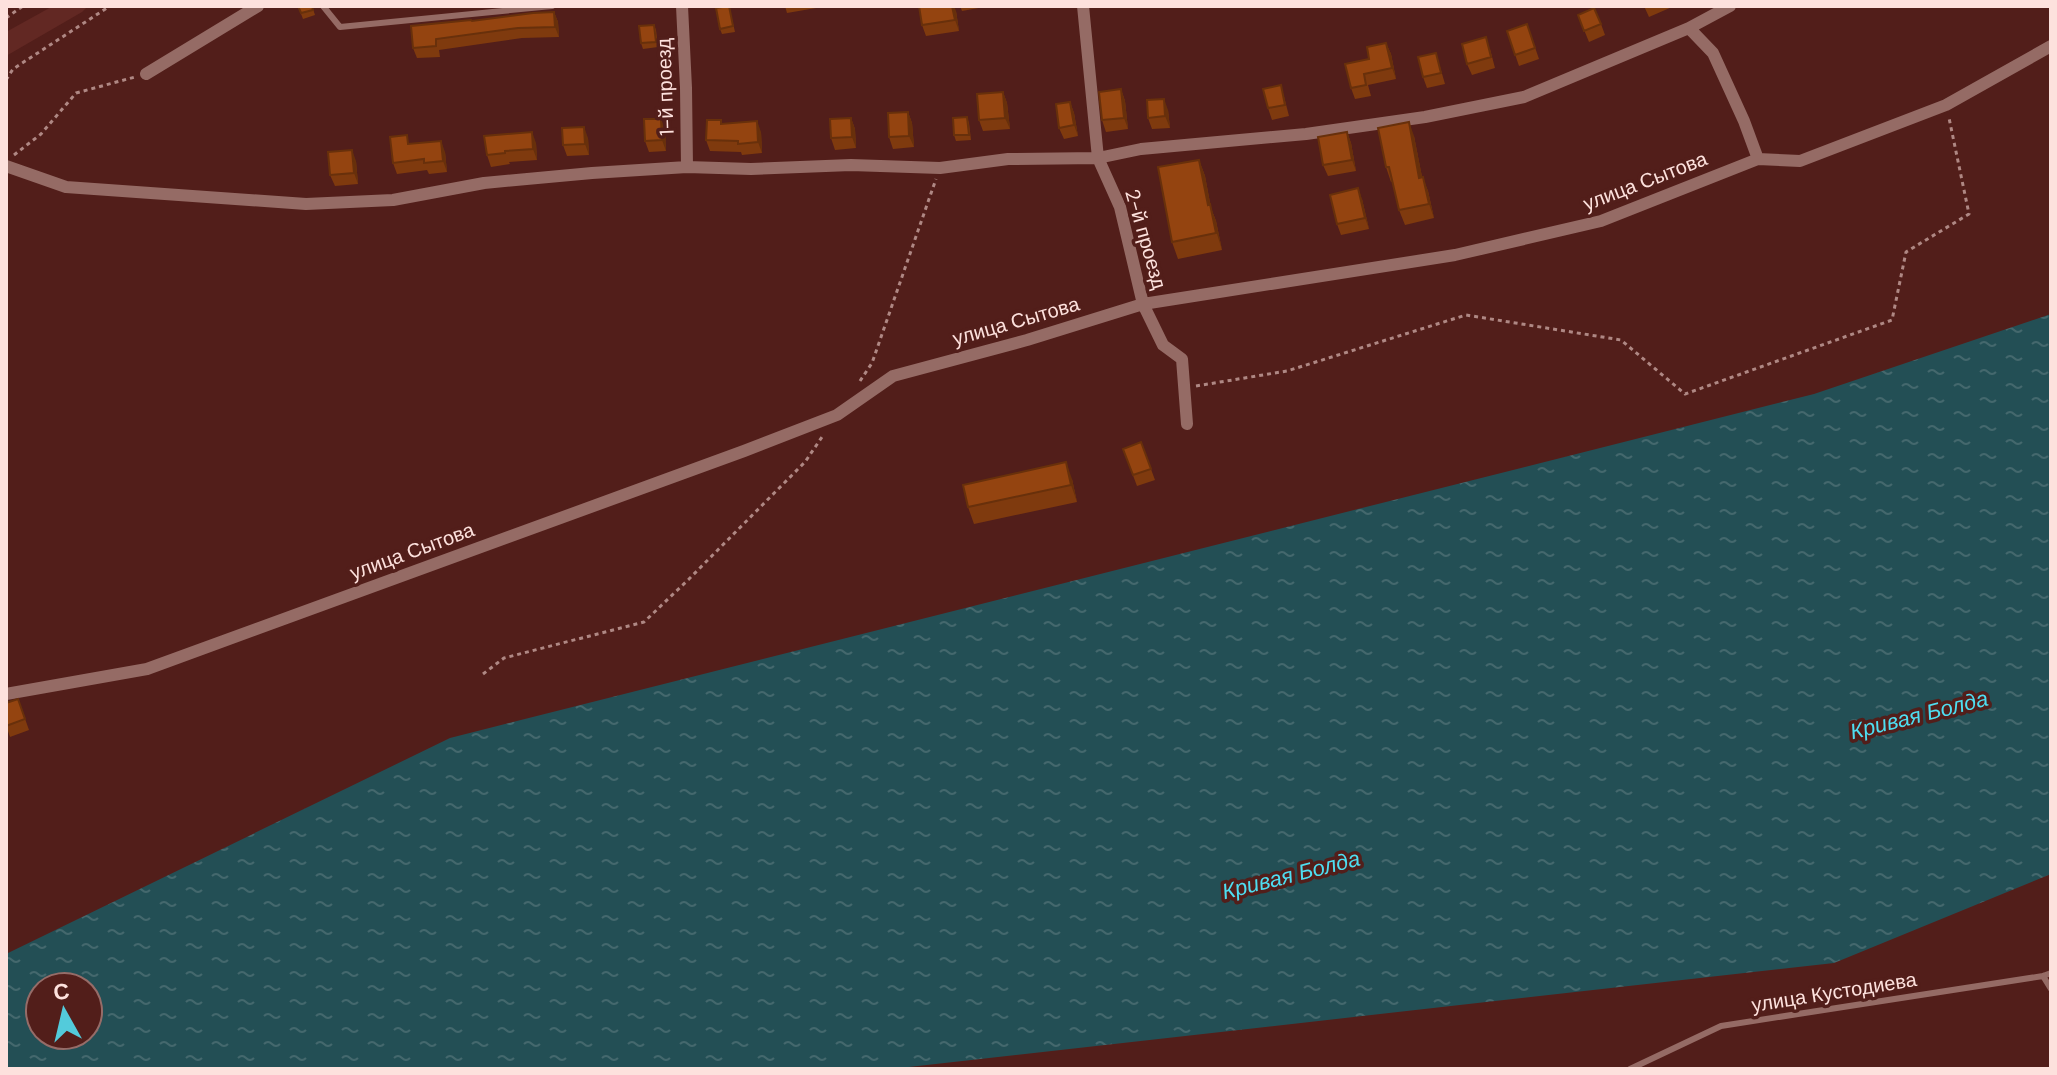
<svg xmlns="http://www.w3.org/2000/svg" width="2057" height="1075" viewBox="0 0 2057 1075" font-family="'DM Sans',sans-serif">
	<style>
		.built { fill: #622823 }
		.water { fill: url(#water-ripples); fill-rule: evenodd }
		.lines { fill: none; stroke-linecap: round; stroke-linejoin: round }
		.path { stroke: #af8884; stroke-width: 3; stroke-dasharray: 4 4; stroke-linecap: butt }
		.service { stroke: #956b65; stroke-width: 6 }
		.minor { stroke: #956b65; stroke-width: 12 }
		.wall { fill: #7f3a0e }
		.shaded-wall { fill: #68300b }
		.building { fill: #944410; stroke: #68300b; stroke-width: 2 }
		.labels { text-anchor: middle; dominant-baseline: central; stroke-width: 7; stroke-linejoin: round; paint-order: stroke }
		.street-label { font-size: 20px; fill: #fde1dd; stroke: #521e1a }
		.water-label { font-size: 22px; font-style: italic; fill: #4edef1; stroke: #521e1a }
	</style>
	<defs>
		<pattern id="water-ripples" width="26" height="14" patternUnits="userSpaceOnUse" patternTransform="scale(2)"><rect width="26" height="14" fill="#234f55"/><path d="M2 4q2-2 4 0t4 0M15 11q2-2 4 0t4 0" fill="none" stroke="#44686d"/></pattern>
	</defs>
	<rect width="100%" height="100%" fill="#521e1a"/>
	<path class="built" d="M 53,6 L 88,6 L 82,12 L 6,56 L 6,32 Z"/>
	<path class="water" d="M 2051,314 L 2051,874 L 1834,963 L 891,1069 L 6,1069 L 6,954 L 450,738 L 1814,394 ZM 40,987 L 88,987 L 88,1035 L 40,1035 Z"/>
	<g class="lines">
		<path class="path" d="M 6,18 L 23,6
			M 6,80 L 13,69 L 110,6
			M 14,155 L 41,134 L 76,93 L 135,77
			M 860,381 L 872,363 L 936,179
			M 1196,386 L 1287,371 L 1466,315 L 1621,340 L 1685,394 L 1892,320 L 1906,252 L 1969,214 L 1949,118
			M 483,674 L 504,658 L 644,622 L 689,579 L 805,462 L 822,437"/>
		<path class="service" d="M 323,6 L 340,27 L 552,6
			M 2043,976 L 2051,989
			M 1630,1069 L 1721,1026 L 2043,976 L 2051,973"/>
		<path class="minor" d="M 682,6 L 686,88 L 687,167
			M 1083,6 L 1098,158 L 1120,207 L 1143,304 L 1163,345 L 1182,359 L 1187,424
			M 1689,28 L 1713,53 L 1744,121 L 1758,159
			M 146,74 L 258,6
			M 6,166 L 66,187 L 306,204 L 393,200 L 484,183 L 592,173 L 687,167 L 751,169 L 851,165 L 940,168 L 1008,159 L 1098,158 L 1141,149 L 1306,134 L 1425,117 L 1524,97 L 1689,28 L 1730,6
			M 6,694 L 147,669 L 744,451 L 837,415 L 893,376 L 1027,340 L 1143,304 L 1455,255 L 1601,221 L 1758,159 L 1800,161 L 1946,105 L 2051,46"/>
	</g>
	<path class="wall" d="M 298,6 L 312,6 L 315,15 L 303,19 Z
		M 729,6 L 735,32 L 722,34 L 720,29 Z
		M 785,6 L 821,6 L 822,7 L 787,13 Z
		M 960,6 L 984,6 L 984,7 L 962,11 Z
		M 1644,6 L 1672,6 L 1672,7 L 1649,17 Z
		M 956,11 L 959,31 L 926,36 L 922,25 Z
		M 554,12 L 558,22 L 559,37 L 522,38 L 439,50 L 440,57 L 417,58 L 413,48 L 472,21 Z
		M 1578,15 L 1601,24 L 1605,35 L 1589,42 Z
		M 1527,24 L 1539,59 L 1519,66 L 1507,31 Z
		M 654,25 L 656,30 L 658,47 L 643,49 L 641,43 Z
		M 1386,43 L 1391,54 L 1396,79 L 1368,85 L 1371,96 L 1355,99 L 1351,88 L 1369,59 Z
		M 1490,49 L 1495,68 L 1472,75 L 1467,64 Z
		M 1436,53 L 1445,84 L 1427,88 L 1423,77 Z
		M 1281,85 L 1289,116 L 1272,120 L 1268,108 Z
		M 1121,89 L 1125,101 L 1128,129 L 1106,132 L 1102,120 Z
		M 1003,92 L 1007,103 L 1010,129 L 983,131 L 979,120 Z
		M 1070,102 L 1074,113 L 1078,136 L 1064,139 L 1059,128 Z
		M 1168,110 L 1170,128 L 1152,129 L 1148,118 Z
		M 908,112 L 912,123 L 914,147 L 893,149 L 889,137 Z
		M 967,117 L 969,123 L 971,140 L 956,141 L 954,135 Z
		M 851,118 L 855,129 L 856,148 L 835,150 L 831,138 Z
		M 722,124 L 761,132 L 762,153 L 742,155 L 741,152 L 710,151 L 706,140 Z
		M 665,130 L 666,151 L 649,152 L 645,141 Z
		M 1347,132 L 1351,143 L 1356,171 L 1328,176 L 1323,165 Z
		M 1414,136 L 1422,177 L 1428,191 L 1434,218 L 1405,225 L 1399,210 L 1393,181 L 1391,182 L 1386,167 Z
		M 588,138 L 589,155 L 567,156 L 563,145 Z
		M 536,143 L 537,160 L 509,162 L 510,164 L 491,167 L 487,155 Z
		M 411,144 L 445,152 L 447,172 L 429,174 L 427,170 L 397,174 L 393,163 Z
		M 1199,160 L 1205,176 L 1211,208 L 1216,221 L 1222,250 L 1178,259 L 1172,242 Z
		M 356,161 L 358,184 L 335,186 L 330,175 Z
		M 1362,199 L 1369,229 L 1341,235 L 1337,224 Z
		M 1141,442 L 1155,480 L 1137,486 L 1123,449 Z
		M 1072,479 L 1077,502 L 974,524 L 968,507 Z
		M 18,699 L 29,730 L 10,737 L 6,725 Z"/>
	<path class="shaded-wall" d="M 952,6 L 954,6 L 956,11 L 959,31 L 955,20 Z
		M 554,12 L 558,22 L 559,37 L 555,27 Z
		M 1386,43 L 1391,54 L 1396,79 L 1392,68 Z
		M 1121,89 L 1125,101 L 1128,129 L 1124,118 Z
		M 1003,92 L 1007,103 L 1010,129 L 1005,118 Z
		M 1164,99 L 1168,110 L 1170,128 L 1165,116 Z
		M 1070,102 L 1074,113 L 1078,136 L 1074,125 Z
		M 908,112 L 912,123 L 914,147 L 909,136 Z
		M 851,118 L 855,129 L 856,148 L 852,137 Z
		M 661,119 L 665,130 L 666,151 L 662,140 Z
		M 757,121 L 761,132 L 762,153 L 758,142 Z
		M 1409,122 L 1414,136 L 1425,192 L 1419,178 Z
		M 584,127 L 588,138 L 589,155 L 585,144 Z
		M 532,132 L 536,143 L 537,160 L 533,149 Z
		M 1347,132 L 1351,143 L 1356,171 L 1352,160 Z
		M 441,141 L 445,152 L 447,172 L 443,161 Z
		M 352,150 L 356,161 L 358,184 L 354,173 Z
		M 1199,160 L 1205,176 L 1211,208 L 1216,221 L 1222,250 L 1208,205 Z
		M 1423,177 L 1428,191 L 1434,218 L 1429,204 Z
		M 1358,188 L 1362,199 L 1369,229 L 1365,218 Z
		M 1066,462 L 1072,479 L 1077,502 L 1071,485 Z"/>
	<path class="building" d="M 298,6 L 312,6 L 313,10 L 301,13 Z
		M 729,6 L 733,26 L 720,29 L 716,8 Z
		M 919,6 L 952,6 L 955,20 L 922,25 Z
		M 1594,8 L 1601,24 L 1584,31 L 1578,15 Z
		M 554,12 L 555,27 L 518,28 L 436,39 L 436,46 L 413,48 L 411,26 L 471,20 L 472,21 L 533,13 Z
		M 1527,24 L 1535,48 L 1515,55 L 1507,31 Z
		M 654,25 L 656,42 L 641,43 L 639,26 Z
		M 1486,37 L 1491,57 L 1467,64 L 1462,44 Z
		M 1386,43 L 1392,68 L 1364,74 L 1366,85 L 1351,88 L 1345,64 L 1369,59 L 1367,47 Z
		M 1436,53 L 1441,73 L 1423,77 L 1418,57 Z
		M 1281,85 L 1285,105 L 1268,108 L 1263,89 Z
		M 1121,89 L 1124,118 L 1102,120 L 1099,92 Z
		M 1003,92 L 1005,118 L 979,120 L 977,94 Z
		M 1164,99 L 1165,116 L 1148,118 L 1147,100 Z
		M 1070,102 L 1074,125 L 1059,128 L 1056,104 Z
		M 908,112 L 909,136 L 889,137 L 888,113 Z
		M 967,117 L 969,135 L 954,135 L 953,118 Z
		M 851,118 L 852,137 L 831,138 L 830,119 Z
		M 644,119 L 661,119 L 662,140 L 645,141 Z
		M 707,120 L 721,120 L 721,124 L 757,121 L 758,142 L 738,144 L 738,141 L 706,140 Z
		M 1409,122 L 1419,178 L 1423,177 L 1429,204 L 1399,210 L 1389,167 L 1386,167 L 1378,128 Z
		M 584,127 L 585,144 L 563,145 L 562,128 Z
		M 532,132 L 533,149 L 505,151 L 505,153 L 487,155 L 484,136 Z
		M 1347,132 L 1352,160 L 1323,165 L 1318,137 Z
		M 407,135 L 408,144 L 441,141 L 443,161 L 424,163 L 424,159 L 393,163 L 390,137 Z
		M 352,150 L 354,173 L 330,175 L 328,152 Z
		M 1199,160 L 1208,205 L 1210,204 L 1216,233 L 1172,242 L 1158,167 Z
		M 1358,188 L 1365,218 L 1337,224 L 1330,195 Z
		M 1141,442 L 1151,469 L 1133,475 L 1123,449 Z
		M 1066,462 L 1071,485 L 968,507 L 963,485 Z
		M 18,699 L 25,719 L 6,726 L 6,703 Z"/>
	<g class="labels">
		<g class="street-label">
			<text transform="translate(665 87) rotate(-92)">1-й проезд</text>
			<text transform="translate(1645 181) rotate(-21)">улица Сытова</text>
			<text transform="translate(1146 239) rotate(74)">2-й проезд</text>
			<text transform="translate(1016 321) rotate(-16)">улица Сытова</text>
			<text transform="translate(412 551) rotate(-20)">улица Сытова</text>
			<text transform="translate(1834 992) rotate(-9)">улица Кустодиева</text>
		</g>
		<g class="water-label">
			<text transform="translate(1919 715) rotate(-14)">Кривая Болда</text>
			<text transform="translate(1291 875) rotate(-14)">Кривая Болда</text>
		</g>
	</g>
	<rect width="2057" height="1075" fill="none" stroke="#fde1dd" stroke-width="16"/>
	<g transform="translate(64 1011) rotate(352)"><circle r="38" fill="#521e1a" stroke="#966c68" stroke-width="2"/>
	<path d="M0-6L14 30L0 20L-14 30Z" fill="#53cbdb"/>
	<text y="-12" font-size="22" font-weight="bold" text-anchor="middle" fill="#fde1dd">С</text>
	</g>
</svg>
